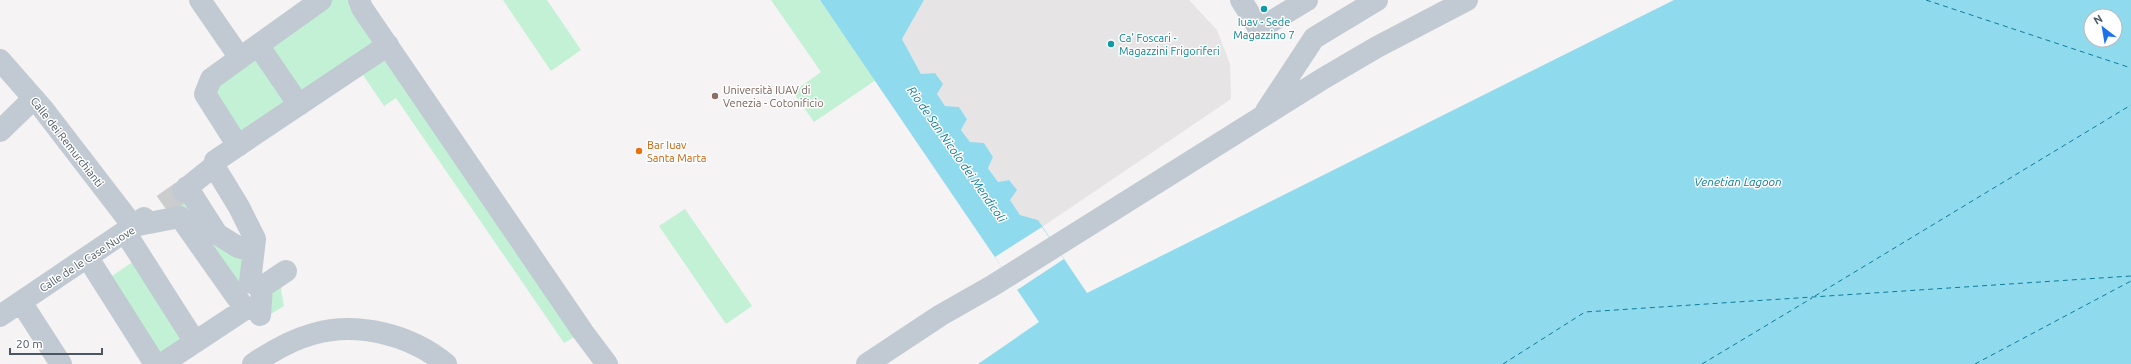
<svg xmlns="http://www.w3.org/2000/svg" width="2131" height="364" viewBox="0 0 2131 364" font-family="Ubuntu,sans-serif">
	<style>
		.education { fill: #e6e4e5 }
		.green { fill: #c3f1d5 }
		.water { fill: #90daee; fill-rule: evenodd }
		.pier { fill: #f5f3f3 }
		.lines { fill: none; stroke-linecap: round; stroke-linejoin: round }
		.ferry { stroke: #0c7c9b; stroke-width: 1; stroke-dasharray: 5 4; stroke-linecap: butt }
		.pedestrian-tunnel { stroke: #caccce; stroke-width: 22; stroke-dasharray: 22 11; stroke-linecap: butt }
		.pedestrian { stroke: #c1cad2; stroke-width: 22 }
		.minor { stroke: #c1cad2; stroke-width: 22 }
		.culture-dot { fill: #0f9aa8; stroke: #fff; stroke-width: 1.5 }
		.education-dot { fill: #8d6e63; stroke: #fff; stroke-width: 1.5 }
		.food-dot { fill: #e8710a; stroke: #fff; stroke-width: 1.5 }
		.labels { text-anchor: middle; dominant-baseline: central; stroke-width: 3; stroke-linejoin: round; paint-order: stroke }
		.culture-label { font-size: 11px; fill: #0d838f; stroke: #fff }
		.education-label { font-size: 11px; fill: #785e54; stroke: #fff; text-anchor: start }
		.street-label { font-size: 11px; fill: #4a5661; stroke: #fff }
		.food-label { font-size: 11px; fill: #c56008; stroke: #fff; text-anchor: start }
		.water-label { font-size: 12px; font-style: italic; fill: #0c7c9b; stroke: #fff }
	</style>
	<rect width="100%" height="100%" fill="#f5f3f3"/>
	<path class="education" d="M 924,0 L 1189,0 L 1217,30 L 1230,64 L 1231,99 L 1042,227 L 1038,220 L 1020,215 L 1010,200 L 1009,180 L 998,182 L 988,167 L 993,157 L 984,143 L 971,143 L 961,130 L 967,118 L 959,107 L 945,106 L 937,94 L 942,84 L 935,73 L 921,74 L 902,39 Z"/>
	<path class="green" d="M 321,0 L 348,0 L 583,332 L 564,343 L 396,98 L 384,106 L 357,66 L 238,146 L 211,79 Z
		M 547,0 L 581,50 L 551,71 L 503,0 Z
		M 771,0 L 820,0 L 876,80 L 814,122 L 793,92 L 821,72 Z
		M 187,196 L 248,255 L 247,304 L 178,207 L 174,206 Z
		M 685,209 L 752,306 L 726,324 L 659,226 Z
		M 137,259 L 190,340 L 159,360 L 106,280 Z
		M 288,273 L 281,290 L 284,306 L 266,317 L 264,290 Z"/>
	<path class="water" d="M 820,0 L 924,0 L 902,39 L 921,74 L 935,73 L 943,84 L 937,94 L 945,106 L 959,107 L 967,119 L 961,130 L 970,142 L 984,143 L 993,157 L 988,168 L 998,182 L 1009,180 L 1017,190 L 1010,200 L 1020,215 L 1038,220 L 1087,293 L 1674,0 L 2131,0 L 2131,364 L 978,364 L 1039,322 ZM 2091,16 L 2115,16 L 2115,40 L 2091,40 Z"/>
	<path class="pier" d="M 1042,227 L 1064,259 L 1017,290 L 995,257 Z"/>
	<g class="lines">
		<path class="ferry" d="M 1926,0 L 2131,68
			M 1815,296 L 2131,105
			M 1503,364 L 1585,312 L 2131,276
			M 1702,364 L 1812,298
			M 1975,364 L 2131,281"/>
		<path class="pedestrian-tunnel" d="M 163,205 L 183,191"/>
		<path class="pedestrian" d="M 200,0 L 240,58 L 321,0
			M 359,0 L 362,8 L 583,332 L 607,364
			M 1241,0 L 1259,29 L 1307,0
			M 258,45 L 299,105
			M 0,60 L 43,109 L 133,226 L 144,218
			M 0,131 L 33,99
			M 238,146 L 205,94 L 211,79 L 240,58
			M 214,166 L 215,161 L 388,45
			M 187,187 L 217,234 L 238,247 L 253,251
			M 183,191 L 214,166 L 239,207 L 255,239 L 250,282 L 262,287 L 286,271
			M 125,232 L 195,342
			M 88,258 L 155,364
			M 21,302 L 61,364
			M 260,315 L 262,287
			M 0,316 L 133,226 L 180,217 L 245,309 L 162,364"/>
		<path class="minor" d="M 1266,111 L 1314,38 L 1377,0
			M 253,364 C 272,351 291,340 313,334 C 358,321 411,335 446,364
			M 867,364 L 941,315 L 992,286 L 1324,78 L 1377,47 L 1467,0"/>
	</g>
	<g class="culture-dot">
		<circle cx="1264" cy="9" r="4"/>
		<circle cx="1111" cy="44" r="4"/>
	</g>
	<circle class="education-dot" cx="715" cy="96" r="4"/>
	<circle class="food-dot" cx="639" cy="151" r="4"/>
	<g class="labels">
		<g class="culture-label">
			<text x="1264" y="22">Iuav - Sede<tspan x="1264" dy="13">Magazzino 7</tspan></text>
			<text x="1119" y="38" text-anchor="start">Ca' Foscari -<tspan x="1119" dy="13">Magazzini Frigoriferi</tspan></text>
		</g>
		<g class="education-label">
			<text x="723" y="90">Università IUAV di<tspan x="723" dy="13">Venezia - Cotonificio</tspan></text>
		</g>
		<g class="street-label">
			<text transform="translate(67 142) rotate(52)">Calle dei Remurchianti</text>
			<text transform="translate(87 259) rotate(-33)">Calle de le Case Nuove</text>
		</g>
		<g class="food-label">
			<text x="647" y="145">Bar Iuav<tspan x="647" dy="13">Santa Marta</tspan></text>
		</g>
		<g class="water-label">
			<text transform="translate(957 154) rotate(55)">Rio de San Nicolo dei Mendicoli</text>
			<text x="1738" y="181">Venetian Lagoon</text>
		</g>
	</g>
	<g transform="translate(2103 28) rotate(329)"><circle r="19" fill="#ffffff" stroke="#b7bbc0"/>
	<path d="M0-3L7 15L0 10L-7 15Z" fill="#1a73e8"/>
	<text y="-6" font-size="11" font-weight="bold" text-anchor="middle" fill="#4a5661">N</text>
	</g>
	<path d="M10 348v6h92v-6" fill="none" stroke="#4a5661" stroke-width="2"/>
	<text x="16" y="348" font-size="12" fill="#4a5661" stroke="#ffffff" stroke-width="3" paint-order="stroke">20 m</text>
</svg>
